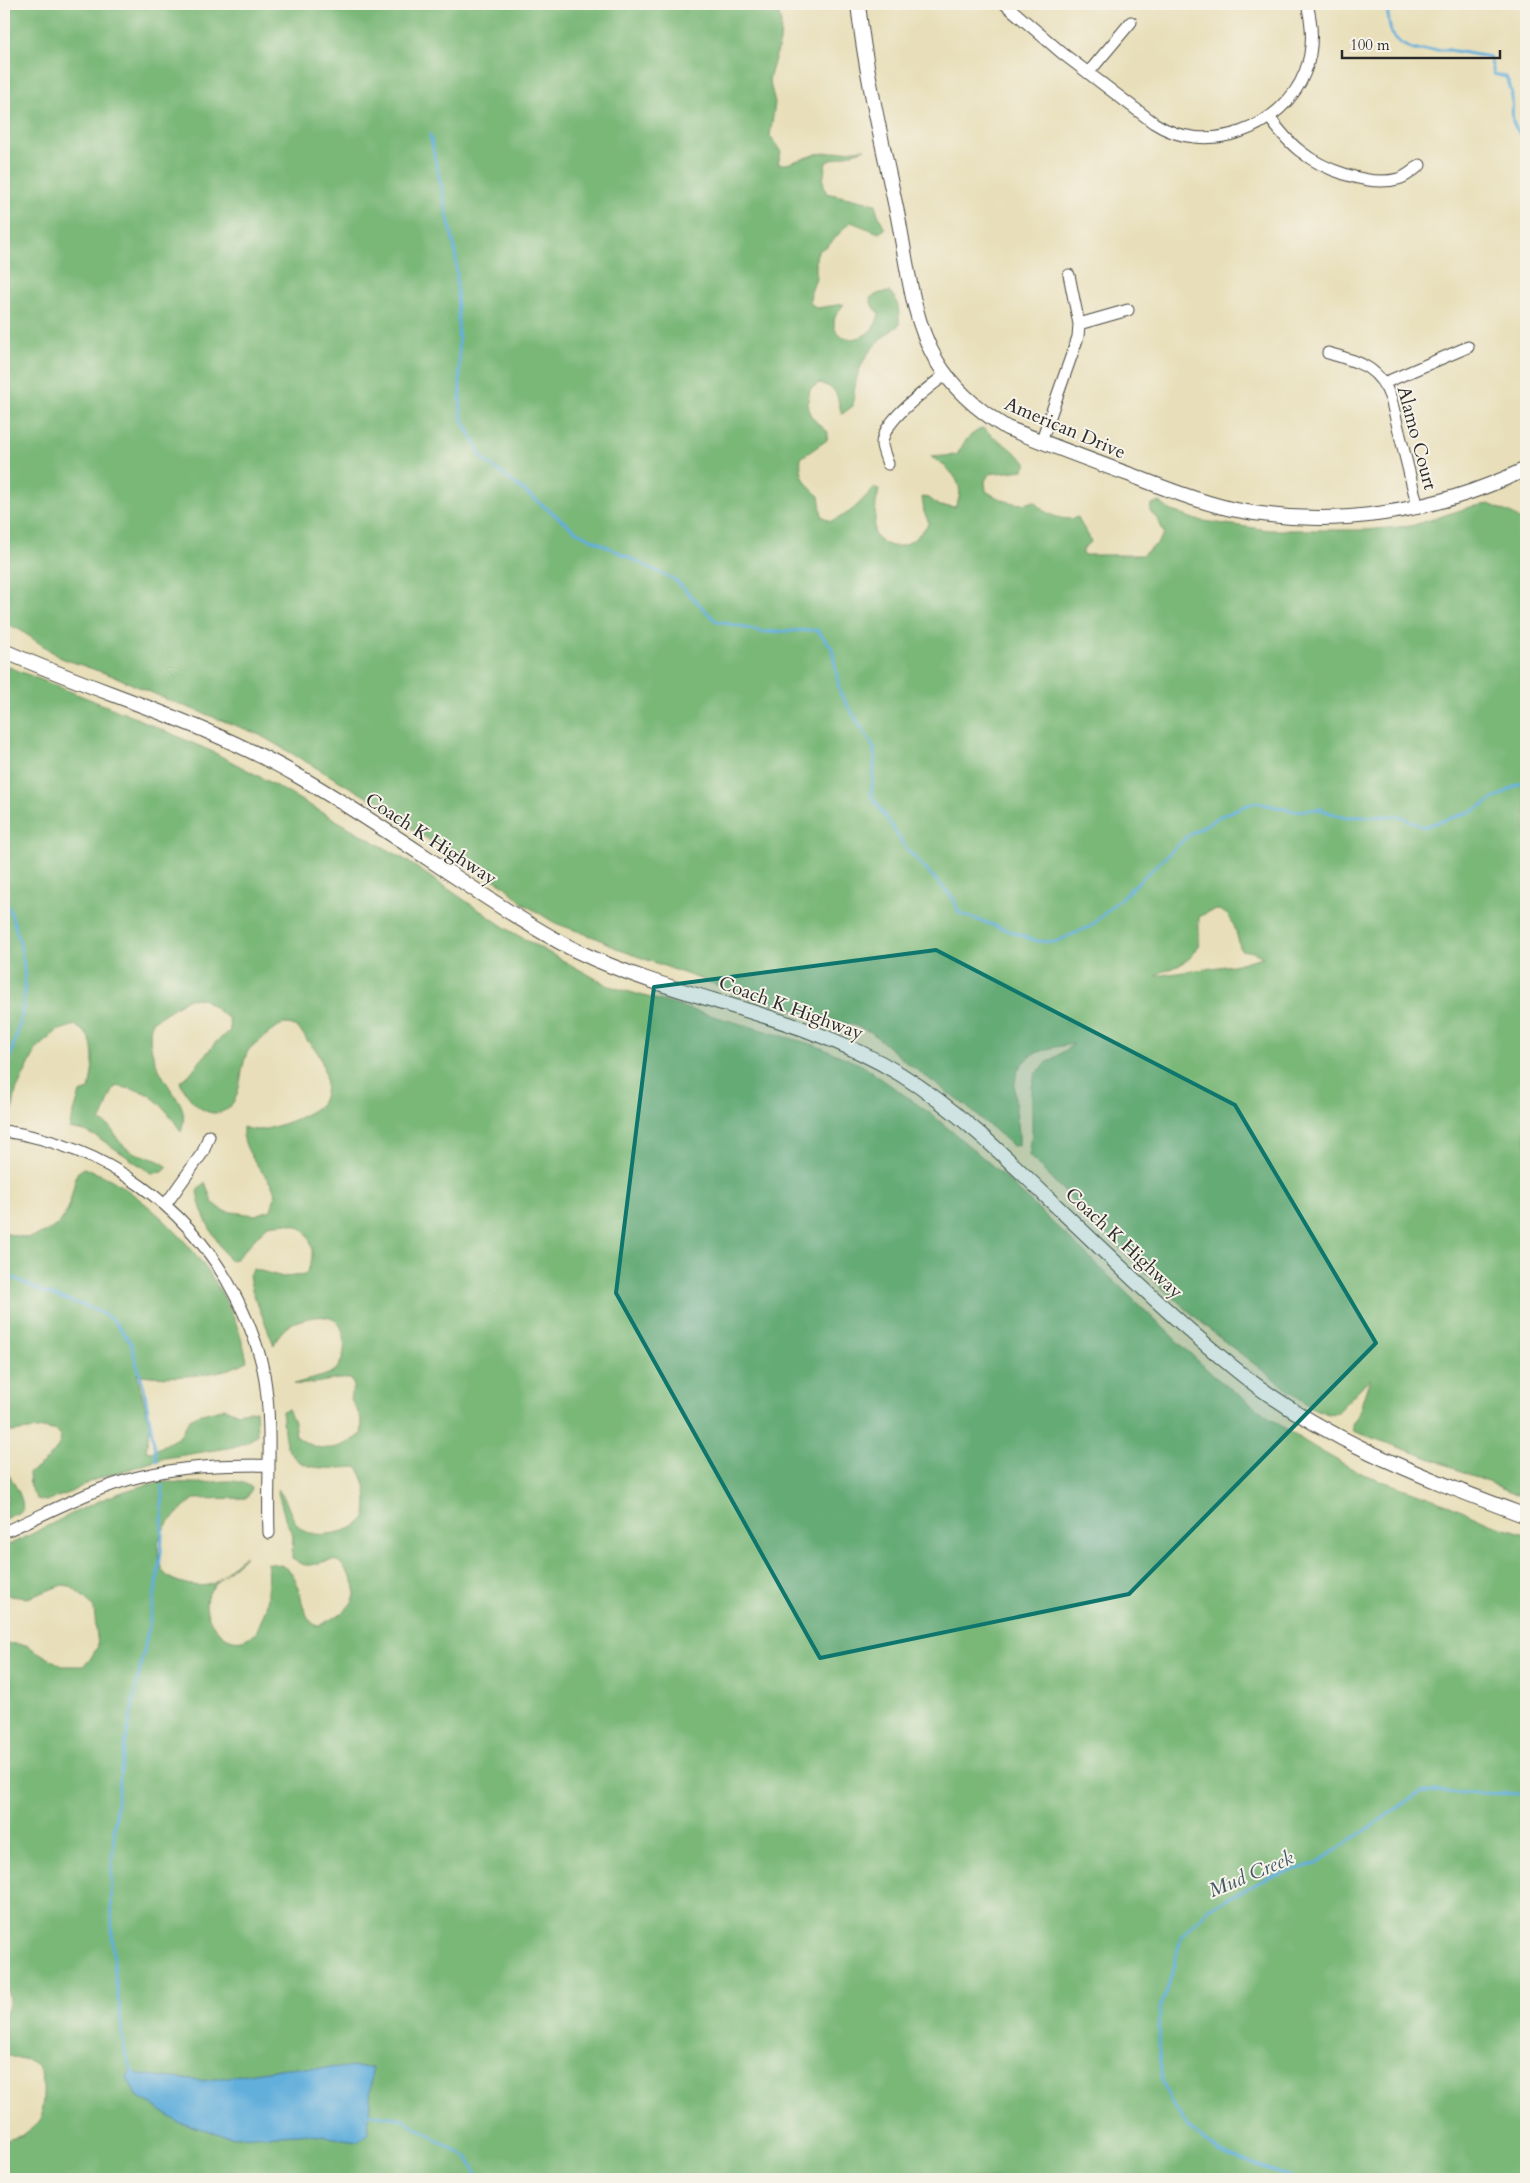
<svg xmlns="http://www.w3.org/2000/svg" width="1530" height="2183" viewBox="0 0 1530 2183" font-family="Cardo,serif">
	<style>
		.forest { fill: #7ab878; stroke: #527252; fill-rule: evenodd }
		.water { fill: #62afdc; stroke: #466d84 }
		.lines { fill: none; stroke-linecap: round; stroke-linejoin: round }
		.stream { stroke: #62afdc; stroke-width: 3 }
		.minor-casing { stroke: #474640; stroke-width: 13 }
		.tertiary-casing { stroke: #474640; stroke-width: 16 }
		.minor { stroke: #fff; stroke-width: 11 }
		.tertiary { stroke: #fff; stroke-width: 14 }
		.marked { fill: #0f766e; fill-opacity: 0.2; stroke: #0f766e; stroke-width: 4; stroke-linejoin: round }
		.labels { text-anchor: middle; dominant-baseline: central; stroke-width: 4; stroke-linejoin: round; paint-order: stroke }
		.street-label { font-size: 19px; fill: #2b2b2b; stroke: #f7f3e8 }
		.water-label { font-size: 20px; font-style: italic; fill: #3e5969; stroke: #f7f3e8 }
	</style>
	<rect width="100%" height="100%" fill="#f7f3e8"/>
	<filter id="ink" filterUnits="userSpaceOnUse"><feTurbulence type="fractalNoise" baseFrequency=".02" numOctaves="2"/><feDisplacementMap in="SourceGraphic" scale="10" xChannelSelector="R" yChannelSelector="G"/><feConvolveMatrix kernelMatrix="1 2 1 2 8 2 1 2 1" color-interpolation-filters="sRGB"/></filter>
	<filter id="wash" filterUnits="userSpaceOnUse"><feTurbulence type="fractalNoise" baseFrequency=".0096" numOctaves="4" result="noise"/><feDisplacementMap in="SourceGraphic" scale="20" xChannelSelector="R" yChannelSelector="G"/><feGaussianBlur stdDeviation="1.12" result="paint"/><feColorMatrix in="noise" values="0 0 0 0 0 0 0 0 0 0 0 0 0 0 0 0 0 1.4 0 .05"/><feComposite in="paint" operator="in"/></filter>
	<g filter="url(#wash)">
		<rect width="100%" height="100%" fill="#e8dfba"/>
		<path class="forest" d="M 4,4 L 776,4 L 781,23 L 780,42 L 769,79 L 775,103 L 770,136 L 781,152 L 778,164 L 787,164 L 816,154 L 865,149 L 826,162 L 823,181 L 826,193 L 876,204 L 877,212 L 885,229 L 879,233 L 851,222 L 845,227 L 829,245 L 818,251 L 816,257 L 816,278 L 811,292 L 810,303 L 817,308 L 844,304 C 841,308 837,313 835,317 C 827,346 874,347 879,313 L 872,305 L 870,298 L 880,293 L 890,292 C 900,302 899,313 899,325 C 866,348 855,367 853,406 L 842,414 C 835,395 841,390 819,383 L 810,389 C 805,414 809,416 828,432 L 827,440 L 801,458 C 799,475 806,486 819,496 L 822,516 L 830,521 C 850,516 860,502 874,488 L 879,490 L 876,503 L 874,534 C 894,558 914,543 929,523 L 924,512 L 922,497 L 929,498 L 939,506 L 955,507 C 969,485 949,467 931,457 L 957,455 C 964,442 969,434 983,428 C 997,441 1015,449 1027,464 L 1023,470 L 989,474 L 985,481 L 986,491 C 1000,500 1018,508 1034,501 C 1042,513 1063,523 1078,517 C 1081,527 1088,532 1091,542 L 1083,549 L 1083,555 L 1142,555 L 1157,544 L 1164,534 L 1159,521 L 1150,511 L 1151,504 L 1159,502 L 1170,510 L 1196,520 L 1269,530 L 1364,530 L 1411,526 L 1470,507 L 1489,504 L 1514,515 L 1526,525 L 1526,1498 L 1432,1459 L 1353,1431 L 1352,1424 L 1358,1415 L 1370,1378 L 1336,1413 L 1328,1414 L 1311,1407 L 1216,1335 L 1143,1271 L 1029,1156 L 1032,1132 L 1032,1087 L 1035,1074 L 1045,1064 L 1074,1044 C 1038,1049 1011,1055 1015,1099 C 1016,1115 1020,1129 1019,1145 L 1013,1146 L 966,1106 L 906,1062 L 871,1032 L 853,1025 L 789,1010 L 747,996 L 620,950 L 599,939 L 555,923 L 524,904 L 503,885 L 443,849 L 405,824 L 386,809 L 383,801 L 372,800 L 258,734 L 166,699 L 116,677 L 61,658 L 20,630 L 4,623 ZM 1218,910 C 1235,914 1236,935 1241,950 L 1253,952 L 1263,957 L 1233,965 L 1156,976 C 1162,971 1166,971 1173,968 C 1184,964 1198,954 1199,941 C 1200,933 1198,925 1199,917 L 1208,912 Z
			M 4,665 L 129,715 L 213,752 L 253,773 L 401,857 L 510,931 L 609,986 L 814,1045 L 862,1065 L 931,1114 L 994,1167 L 1215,1377 L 1285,1429 L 1324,1453 L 1360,1473 L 1450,1505 L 1489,1523 L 1526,1534 L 1526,2179 L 24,2179 L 18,2175 L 12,2179 L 4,2179 L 4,2141 L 23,2135 L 40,2122 C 42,2106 50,2068 30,2061 C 20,2057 12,2059 4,2053 L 4,2015 C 11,2008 10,1997 6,1989 L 4,1988 L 4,1643 L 26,1645 L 62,1666 L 83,1666 L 89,1661 L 98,1646 L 94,1609 L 87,1600 L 70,1586 L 62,1585 L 28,1598 L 10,1596 L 4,1592 L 4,1547 C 52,1526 99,1495 151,1484 C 169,1480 186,1484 204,1483 C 219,1482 240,1477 252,1488 L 247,1498 L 194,1499 C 182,1510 164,1522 159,1539 C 157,1549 158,1567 166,1575 C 176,1584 202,1589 214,1583 C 226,1576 232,1563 246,1556 C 234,1567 215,1580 208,1595 C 199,1614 222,1645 242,1640 C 247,1639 252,1635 256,1633 C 261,1620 269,1605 268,1591 C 268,1581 267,1573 268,1563 C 272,1564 279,1564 283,1566 C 305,1576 296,1615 317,1626 C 339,1617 367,1601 350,1576 C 347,1572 343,1564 337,1561 C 327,1558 316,1566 306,1565 C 302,1565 296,1560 292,1558 L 293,1535 L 286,1521 L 277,1489 C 288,1499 288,1512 296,1523 C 307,1541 339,1534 354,1527 C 359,1524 363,1520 366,1516 C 368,1497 367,1483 357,1467 C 333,1468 297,1474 287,1446 C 283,1435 284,1422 282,1411 L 288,1409 L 294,1422 L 296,1436 C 320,1454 337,1451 361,1435 C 364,1420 358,1411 350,1399 L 354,1386 L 351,1379 C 332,1377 314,1386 294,1384 C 306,1380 320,1378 331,1373 C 347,1365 349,1332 336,1321 C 325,1312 301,1319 291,1324 C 283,1329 277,1337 274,1345 L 252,1290 L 249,1275 L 253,1269 L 283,1277 L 304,1275 C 316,1263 315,1236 299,1227 C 288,1221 278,1224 268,1225 L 236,1259 L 229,1260 C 216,1239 200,1216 197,1191 L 205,1182 L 212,1202 L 224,1211 L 255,1215 L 271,1210 L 276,1193 C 266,1172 241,1153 243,1127 C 258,1133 267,1129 283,1124 C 292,1121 317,1111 322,1102 C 329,1088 325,1068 319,1055 C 317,1050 312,1047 309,1043 C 303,1035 300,1025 287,1024 C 279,1024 274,1029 268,1034 C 262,1039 252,1045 248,1051 C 239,1068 243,1096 228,1108 C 208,1124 186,1098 180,1081 L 188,1076 L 216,1042 L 230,1031 L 229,1019 L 202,998 L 187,999 L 152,1022 C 145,1047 158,1070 172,1091 C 175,1096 181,1103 182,1108 C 185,1116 183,1125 181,1132 C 173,1118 159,1099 143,1092 C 135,1089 125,1088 116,1086 C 108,1097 107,1109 100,1121 C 116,1129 112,1134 122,1144 C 135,1158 154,1155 168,1167 L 163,1172 L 151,1173 L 99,1138 L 84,1131 L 69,1128 L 80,1093 L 89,1090 C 92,1075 97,1049 87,1035 C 84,1031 78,1028 75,1025 L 57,1031 L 37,1048 L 16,1091 L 12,1112 L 6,1117 L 4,1117 Z
			M 84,1168 C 93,1172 103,1175 112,1180 C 175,1219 233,1287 247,1361 C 225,1376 163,1380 137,1374 L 150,1426 L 146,1451 L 152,1452 L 179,1437 L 190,1419 L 198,1415 L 225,1408 L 236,1413 L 256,1410 L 257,1435 L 249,1441 L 233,1447 L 165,1458 L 91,1481 L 69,1493 L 46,1501 L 37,1499 L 30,1487 L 29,1473 C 42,1465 58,1453 61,1438 L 57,1431 L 44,1428 L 4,1433 L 4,1233 L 27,1238 L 44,1233 L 58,1225 L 68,1210 L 77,1173 Z
			M 4,1467 C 10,1478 26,1498 22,1511 L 4,1519 L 4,1504 L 7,1502 C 9,1490 4,1480 4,1467 Z"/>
		<path class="water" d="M 372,2067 L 368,2133 L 359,2141 L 302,2134 L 231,2137 L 180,2123 L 136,2095 L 127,2078 L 131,2070 L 140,2074 L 201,2081 L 286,2068 Z"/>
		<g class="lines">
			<path class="stream" d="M 1386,4 L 1391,33 L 1400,43 L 1414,50 L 1449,50 L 1490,57 L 1494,74 L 1506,77 C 1515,92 1511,105 1513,121 C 1514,128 1522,136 1526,141
				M 430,135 L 456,255 L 461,416 L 483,459 L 577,532 L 675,580 L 716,621 L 763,632 L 817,630 L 832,648 L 840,693 L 874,748 L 875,759 L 871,795 L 906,848 L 953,898 L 959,913 L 1037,941 L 1055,942 L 1091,926 L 1188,836 L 1222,815 L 1255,802 L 1294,811 L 1320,809 L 1342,817 L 1400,816 L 1423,827 L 1473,811 L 1526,780
				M 4,896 C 19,931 30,974 22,1013 C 17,1037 8,1060 4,1084
				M 4,1267 L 12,1277 L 43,1292 L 94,1309 L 113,1320 L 131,1343 L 144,1389 L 157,1461
				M 133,2072 C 122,2053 122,2026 119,2005 C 107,1925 110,1844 122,1764 C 133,1692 153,1623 161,1551 C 163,1530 162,1508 162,1486
				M 366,2113 L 402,2119 L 468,2158 L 479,2179
				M 1298,2179 L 1221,2153 L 1188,2127 L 1171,2102 L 1162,2081 L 1159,2051 L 1160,2008 L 1167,1991 L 1181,1938 L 1209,1908 L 1268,1878 L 1317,1863 L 1421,1792 L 1526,1794"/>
		</g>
	</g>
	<g filter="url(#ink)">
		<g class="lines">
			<defs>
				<path id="minor" d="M 1005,4 L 1062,53 L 1154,123 C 1206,157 1283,129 1305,72 C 1314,49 1313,27 1307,4
					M 1089,72 L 1131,22
					M 1269,117 C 1278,129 1288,142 1300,151 C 1322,169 1369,187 1398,179 C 1405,178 1414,170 1420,165
					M 1079,324 L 1128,310
					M 1328,353 C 1359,362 1379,366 1391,399 L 1418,508
					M 1384,383 L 1468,347
					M 1041,442 L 1078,337 L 1079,324 L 1069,275
					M 888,464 C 886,458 883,451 882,445 C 881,421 929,388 946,374
					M 4,1131 C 105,1146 191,1207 237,1299 C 249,1323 259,1347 264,1374 C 273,1426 267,1480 269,1533
					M 166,1204 L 203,1152 L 209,1136
					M 4,1532 C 48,1513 91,1489 138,1477 C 181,1466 225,1465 268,1465"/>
				<path id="tertiary" d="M 858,4 C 866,76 883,146 898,217 C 907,264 912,318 936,360 C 953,389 979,411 1007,428 C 1048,444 1089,460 1131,475 C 1164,488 1197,501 1231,509 C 1332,530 1434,513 1526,469
					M 4,651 C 101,694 205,722 298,776 C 368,816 433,863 500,906 C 525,922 550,938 577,951 C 681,1001 801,1013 900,1074 C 955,1108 1004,1155 1050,1200 C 1110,1257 1170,1316 1234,1368 C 1320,1439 1423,1477 1526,1516"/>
			</defs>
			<use href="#minor" class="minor-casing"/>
			<use href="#tertiary" class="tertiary-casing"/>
			<use href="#minor" class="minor"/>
			<use href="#tertiary" class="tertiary"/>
		</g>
	</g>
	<path class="marked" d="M 936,950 L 1235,1105 L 1376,1343 L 1129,1594 L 820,1658 L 616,1293 L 654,987 Z"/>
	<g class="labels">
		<g class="street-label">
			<text transform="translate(1065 428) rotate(23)">American Drive</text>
			<text transform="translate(1417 438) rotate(75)">Alamo Court</text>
			<text transform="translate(431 839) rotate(33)">Coach K Highway</text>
			<text transform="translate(791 1008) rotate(20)">Coach K Highway</text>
			<text transform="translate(1124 1243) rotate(43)">Coach K Highway</text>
		</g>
		<g class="water-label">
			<text transform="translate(1251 1874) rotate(-23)">Mud Creek</text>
		</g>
	</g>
	<rect width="1530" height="2183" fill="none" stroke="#f7f3e8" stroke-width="20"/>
	<path d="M1342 50v8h158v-8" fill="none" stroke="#2b2b2b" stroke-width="2.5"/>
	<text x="1350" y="50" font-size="15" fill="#2b2b2b" stroke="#f7f3e8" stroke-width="4" paint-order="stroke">100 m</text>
</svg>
